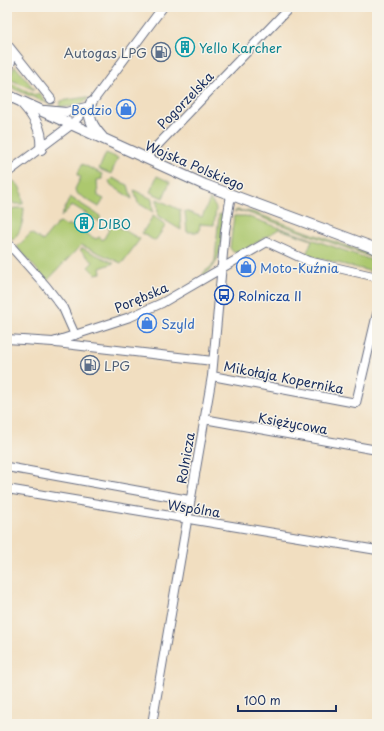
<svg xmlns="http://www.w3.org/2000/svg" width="384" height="731" viewBox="0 0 384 731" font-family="'Playpen Sans',sans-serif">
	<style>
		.green { fill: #acc86e; stroke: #647c66 }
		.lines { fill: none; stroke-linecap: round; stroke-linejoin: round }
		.minor-casing { stroke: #666c80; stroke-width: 10 }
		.major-casing { stroke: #666c80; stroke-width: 12 }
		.minor { stroke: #fff; stroke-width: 8 }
		.major { stroke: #fff; stroke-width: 10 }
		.labels { text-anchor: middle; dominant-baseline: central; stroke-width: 3; stroke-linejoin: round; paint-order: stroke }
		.culture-label { font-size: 13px; fill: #0d838f; stroke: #f7f3e8; text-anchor: start }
		.service-label { font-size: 13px; fill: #4e5e75; stroke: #f7f3e8; text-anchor: end }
		.street-label { font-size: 13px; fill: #1b2f5e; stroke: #f7f3e8 }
		.shop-label { font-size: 13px; fill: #366cbe; stroke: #f7f3e8; text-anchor: start }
		.transit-label { font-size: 13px; fill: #164399; stroke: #f7f3e8; text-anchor: start }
	</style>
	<rect width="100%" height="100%" fill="#f7f3e8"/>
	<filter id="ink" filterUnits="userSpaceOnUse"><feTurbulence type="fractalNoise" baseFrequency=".025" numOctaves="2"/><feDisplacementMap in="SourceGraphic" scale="8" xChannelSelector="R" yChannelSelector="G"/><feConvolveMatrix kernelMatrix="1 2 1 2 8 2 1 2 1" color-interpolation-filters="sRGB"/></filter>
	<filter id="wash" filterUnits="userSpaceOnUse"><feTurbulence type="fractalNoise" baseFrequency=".012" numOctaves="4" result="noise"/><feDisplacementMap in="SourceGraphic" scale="16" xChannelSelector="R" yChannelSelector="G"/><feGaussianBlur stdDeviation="0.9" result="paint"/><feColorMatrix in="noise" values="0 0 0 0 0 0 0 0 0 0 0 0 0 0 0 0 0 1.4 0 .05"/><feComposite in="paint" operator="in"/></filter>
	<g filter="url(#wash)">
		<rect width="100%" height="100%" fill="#f1dec0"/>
		<path class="green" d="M 15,66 L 35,90 L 9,79 Z
			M 9,82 L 35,95 L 39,93 L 46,102 L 54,106 L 14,89 Z
			M 87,97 L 88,99 C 80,107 70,107 59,107 L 61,101 Z
			M 106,153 L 118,158 L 111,174 L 99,169 Z
			M 82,164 L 102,174 L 102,179 L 97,180 L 98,196 L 104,199 L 99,207 L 76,193 L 75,189 L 81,177 L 77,175 Z
			M 157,176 L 170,182 L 163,198 L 150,192 Z
			M 112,178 L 128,185 L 132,199 L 111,185 L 109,181 Z
			M 9,180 C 22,182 22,194 23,204 L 14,204 L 7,195 L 7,181 Z
			M 134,190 L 152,199 L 153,212 L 138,203 Z
			M 70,197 L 100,216 L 100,222 L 74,206 L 71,206 L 61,217 Z
			M 157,199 L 180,210 L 181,230 L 158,216 Z
			M 210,199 L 216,208 L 214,225 L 200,224 L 199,232 L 187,232 L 185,211 L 202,217 Z
			M 14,208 L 24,208 C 23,222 22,230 13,240 L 7,234 L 7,213 Z
			M 237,210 L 252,212 L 377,257 L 377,259 L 243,211 L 234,212 Z
			M 219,214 L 223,215 C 221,236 224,263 204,275 L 203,273 L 213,265 L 215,260 Z
			M 153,216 L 166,225 L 155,241 L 142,233 Z
			M 234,216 L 246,216 L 377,262 L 377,273 L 306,255 L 312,240 L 279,229 L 239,253 L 233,252 L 230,248 Z
			M 60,223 L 67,226 L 68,224 L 96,239 L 99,237 L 103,240 L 110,228 L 107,226 L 111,223 L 140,239 L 123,262 L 121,263 L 81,245 L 47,281 L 17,247 L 31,233 L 43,241 L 56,225 Z
			M 82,248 L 114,263 L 100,268 L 101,273 L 95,274 L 88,267 L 93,262 L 80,250 Z"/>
	</g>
	<g filter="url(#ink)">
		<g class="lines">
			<defs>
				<path id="minor" d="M 7,44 L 51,99
					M 7,73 L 14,53
					M 45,110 L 66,112 L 86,107
					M 148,159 L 152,151 L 290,7
					M 7,173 L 71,125 L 93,101 L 163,7
					M 7,242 L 46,286 L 63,308 L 75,335
					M 7,339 L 53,342 L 130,317 L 162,303 L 267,242 L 308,261 L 377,277
					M 56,343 L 213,361
					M 212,376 L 356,403 L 377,314
					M 204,419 L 377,450
					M 7,467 L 189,500
					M 7,489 L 377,550
					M 152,724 L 212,376 L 225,231 L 231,195"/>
				<path id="major" d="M 7,95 L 205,185 L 377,249
					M 91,103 C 87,117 92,126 102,137
					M 23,104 C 35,117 43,131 41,149"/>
			</defs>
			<use href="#minor" class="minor-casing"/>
			<use href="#major" class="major-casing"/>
			<use href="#minor" class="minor"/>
			<use href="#major" class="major"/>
		</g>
	</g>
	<defs>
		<symbol id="building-ring" viewBox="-11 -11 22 22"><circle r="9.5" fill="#f7f3e8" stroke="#0f9aa8" stroke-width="1.5"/><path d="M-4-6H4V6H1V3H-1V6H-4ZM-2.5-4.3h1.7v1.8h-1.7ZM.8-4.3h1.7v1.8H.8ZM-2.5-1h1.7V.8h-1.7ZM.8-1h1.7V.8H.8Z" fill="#0f9aa8"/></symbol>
		<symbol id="fuel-ring" viewBox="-11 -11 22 22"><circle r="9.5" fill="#f7f3e8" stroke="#5c6f8a" stroke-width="1.5"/><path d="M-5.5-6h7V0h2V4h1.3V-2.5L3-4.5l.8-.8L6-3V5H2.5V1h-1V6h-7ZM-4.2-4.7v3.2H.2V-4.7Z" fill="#5c6f8a"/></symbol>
		<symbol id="shop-ring" viewBox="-11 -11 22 22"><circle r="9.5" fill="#f7f3e8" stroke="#3f7fe0" stroke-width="1.5"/><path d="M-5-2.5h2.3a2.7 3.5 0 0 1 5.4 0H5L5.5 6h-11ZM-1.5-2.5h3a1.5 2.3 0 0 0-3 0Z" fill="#3f7fe0"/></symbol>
		<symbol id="bus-ring" viewBox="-11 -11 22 22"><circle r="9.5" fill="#f7f3e8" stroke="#1a4fb4" stroke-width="1.5"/><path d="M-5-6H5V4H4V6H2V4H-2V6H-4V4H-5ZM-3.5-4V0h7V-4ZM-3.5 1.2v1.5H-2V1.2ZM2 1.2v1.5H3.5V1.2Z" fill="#1a4fb4"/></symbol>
	</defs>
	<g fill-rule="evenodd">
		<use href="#building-ring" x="174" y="36" width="22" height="22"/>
		<use href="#fuel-ring" x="150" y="41" width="22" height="22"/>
		<use href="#shop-ring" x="115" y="98" width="22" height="22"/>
		<use href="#building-ring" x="73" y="212" width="22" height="22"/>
		<use href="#shop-ring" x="235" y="256" width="22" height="22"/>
		<use href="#bus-ring" x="213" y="284" width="22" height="22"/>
		<use href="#shop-ring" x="136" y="312" width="22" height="22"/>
		<use href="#fuel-ring" x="79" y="354" width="22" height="22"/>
	</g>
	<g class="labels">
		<g class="culture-label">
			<text x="199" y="47">Yello Karcher</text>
			<text x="98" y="223">DIBO</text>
		</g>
		<g class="service-label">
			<text x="147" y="52">Autogas LPG</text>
			<text x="104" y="365" text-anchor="start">LPG</text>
		</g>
		<g class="street-label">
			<text transform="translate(185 100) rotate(-46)">Pogorzelska</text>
			<text transform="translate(195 165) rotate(23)">Wojska Polskiego</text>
			<text transform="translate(141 297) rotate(-23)">Porębska</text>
			<text transform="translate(284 377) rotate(11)">Mikołaja Kopernika</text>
			<text transform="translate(293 423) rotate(10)">Księżycowa</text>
			<text transform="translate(185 458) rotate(-80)">Rolnicza</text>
			<text transform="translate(194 508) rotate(9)">Wspólna</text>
		</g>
		<g class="shop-label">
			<text x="112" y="109" text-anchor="end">Bodzio</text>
			<text x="260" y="267">Moto-Kuźnia</text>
			<text x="161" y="323">Szyld</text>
		</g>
		<g class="transit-label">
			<text x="238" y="295">Rolnicza II</text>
		</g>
	</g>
	<rect width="384" height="731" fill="none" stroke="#f7f3e8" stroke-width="24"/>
	<path d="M238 705v6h98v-6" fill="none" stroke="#1b2f5e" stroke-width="2"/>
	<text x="244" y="705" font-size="12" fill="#1b2f5e" stroke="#f7f3e8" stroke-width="3" paint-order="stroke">100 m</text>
</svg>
